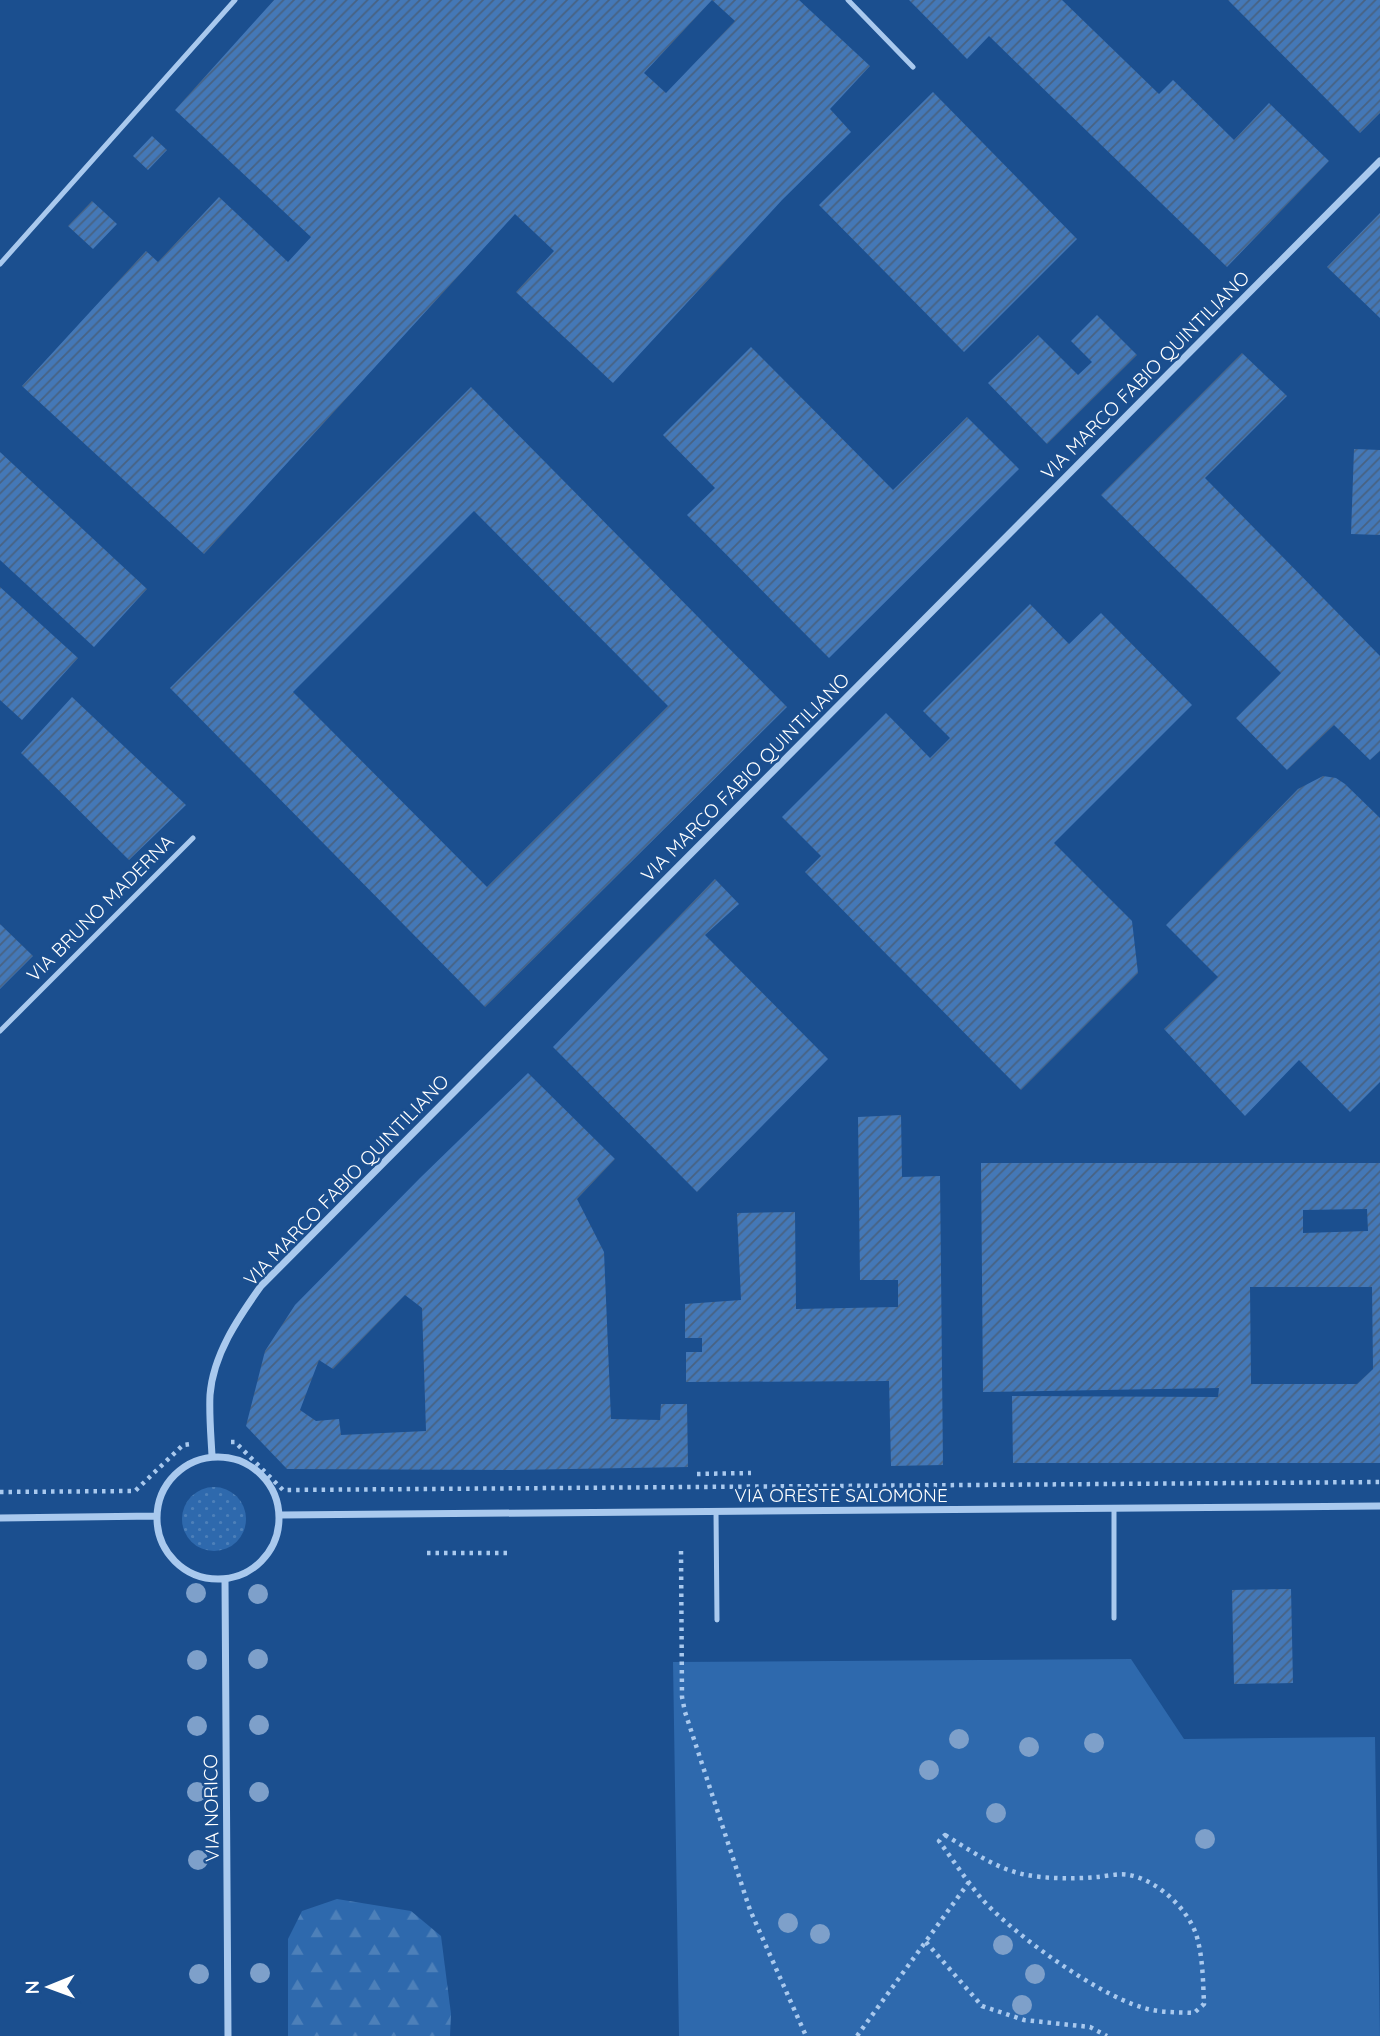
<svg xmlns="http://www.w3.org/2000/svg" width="1380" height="2036" viewBox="0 0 1380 2036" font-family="Quicksand,sans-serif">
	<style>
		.grass { fill: url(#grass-dots) }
		.forest { fill: url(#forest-firs) }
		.park { fill: #2e69ad }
		.building { fill: url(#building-hatch); fill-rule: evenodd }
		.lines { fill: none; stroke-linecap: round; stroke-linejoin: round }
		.path { stroke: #a9c9ee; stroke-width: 4.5; stroke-dasharray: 3.5 5; stroke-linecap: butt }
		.service { stroke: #a9c9ee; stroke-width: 5 }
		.minor { stroke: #a9c9ee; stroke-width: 7 }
		.tree { fill: #7ea0ca }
		.labels { text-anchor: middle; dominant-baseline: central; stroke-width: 5; stroke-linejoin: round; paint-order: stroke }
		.street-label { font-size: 19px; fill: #fff; stroke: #1b4f8f }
	</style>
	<defs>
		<pattern id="grass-dots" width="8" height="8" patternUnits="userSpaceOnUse" patternTransform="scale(1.75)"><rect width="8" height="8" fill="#2e69ad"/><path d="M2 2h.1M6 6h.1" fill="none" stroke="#4d80b9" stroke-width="1.8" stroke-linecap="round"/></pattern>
		<pattern id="forest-firs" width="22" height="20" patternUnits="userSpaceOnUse" patternTransform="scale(1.75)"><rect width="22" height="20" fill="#2e69ad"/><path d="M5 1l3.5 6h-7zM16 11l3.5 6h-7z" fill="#4d80b9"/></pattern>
		<pattern id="building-hatch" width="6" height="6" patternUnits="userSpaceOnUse" patternTransform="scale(1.75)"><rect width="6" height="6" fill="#4478b7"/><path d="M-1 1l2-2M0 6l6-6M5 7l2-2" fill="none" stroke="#486282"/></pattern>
	</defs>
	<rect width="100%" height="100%" fill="#1b4f8f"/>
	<path class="grass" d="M182 1519a32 32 0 1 1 64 0a32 32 0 1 1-64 0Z"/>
	<path class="forest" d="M 337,1899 L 411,1911 L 441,1936 L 451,2014 L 450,2036 L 288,2036 L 288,1939 L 302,1911 Z"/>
	<path class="park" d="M 1131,1659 L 1184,1739 L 1375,1737 L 1380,2036 L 679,2036 L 673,1662 Z"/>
	<path class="building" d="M 274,0 L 712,0 L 644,73 L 666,93 L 735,21 L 712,0 L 799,0 L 870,66 L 830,109 L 851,132 L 782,200 L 613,383 L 516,292 L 554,251 L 515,214 L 204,554 L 22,386 L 146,251 L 158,262 L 219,197 L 288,262 L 311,237 L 175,110 Z
		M 909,0 L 1062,0 L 1159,94 L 1173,80 L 1234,140 L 1269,103 L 1329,161 L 1227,267 L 989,36 L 967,59 Z
		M 1228,0 L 1380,0 L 1380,113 L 1360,133 Z
		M 933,92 L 1077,239 L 964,352 L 819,205 Z
		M 152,136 L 167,150 L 148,170 L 133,156 Z
		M 92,201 L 117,224 L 93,249 L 68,226 Z
		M 1380,213 L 1380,318 L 1327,267 Z
		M 1097,315 L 1137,355 L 1047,444 L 988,383 L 1038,335 L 1078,375 L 1092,362 L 1071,341 Z
		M 751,347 L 893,490 L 967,417 L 1019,469 L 829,658 L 687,515 L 715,488 L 663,435 Z
		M 1242,353 L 1287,396 L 1205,478 L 1380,656 L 1380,751 L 1370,760 L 1334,725 L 1287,770 L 1236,718 L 1281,673 L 1101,495 Z
		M 471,387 L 787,707 L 485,1007 L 170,688 ZM 474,511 L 668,706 L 487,887 L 293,692 Z
		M 1354,449 L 1380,450 L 1380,535 L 1351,534 Z
		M 0,452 L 147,589 L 94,647 L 0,560 Z
		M 0,587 L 78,658 L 22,720 L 0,700 Z
		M 1030,604 L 1069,644 L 1101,613 L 1192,705 L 1054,843 L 1132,921 L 1138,973 L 1021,1090 L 805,872 L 821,856 L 782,817 L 886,713 L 930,758 L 950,738 L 923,711 Z
		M 72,697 L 186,805 L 129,860 L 21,753 Z
		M 1323,776 L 1336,778 L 1345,784 L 1380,818 L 1380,1082 L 1350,1112 L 1299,1060 L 1245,1116 L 1164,1029 L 1218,977 L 1166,925 L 1298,789 Z
		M 715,879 L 739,904 L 705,935 L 828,1059 L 697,1192 L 553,1047 Z
		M 0,924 L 33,956 L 0,989 Z
		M 528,1073 L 615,1159 L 577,1199 L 604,1252 L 611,1419 L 660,1420 L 661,1404 L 687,1404 L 688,1467 L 512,1470 L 287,1469 L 246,1426 L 265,1351 L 295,1305 L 420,1178 ZM 405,1295 L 422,1308 L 426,1431 L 341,1435 L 339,1419 L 316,1421 L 300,1410 L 319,1360 L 333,1369 Z
		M 901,1115 L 902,1177 L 940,1176 L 943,1465 L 891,1466 L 889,1381 L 686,1382 L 686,1352 L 702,1352 L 702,1338 L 685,1338 L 685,1304 L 741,1300 L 737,1213 L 795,1212 L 796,1309 L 898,1307 L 898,1280 L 860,1280 L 858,1117 Z
		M 981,1163 L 1380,1163 L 1380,1463 L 1013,1463 L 1012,1396 L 1218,1397 L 1219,1388 L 983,1392 ZM 1367,1209 L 1368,1231 L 1303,1233 L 1303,1210 ZM 1250,1287 L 1372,1287 L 1373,1369 L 1357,1384 L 1251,1384 Z
		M 1291,1589 L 1293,1683 L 1234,1684 L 1232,1590 Z"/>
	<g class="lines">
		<path class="path" d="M 231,1442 L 235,1442 L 283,1490 L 1380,1482
			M 697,1474 L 751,1473
			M 0,1492 L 135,1491 L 183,1445 L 191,1444
			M 681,1551 L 682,1697 L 685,1712 L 750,1910 L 806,2036
			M 427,1553 L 510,1553
			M 945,1835 C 970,1850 993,1867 1022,1874 C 1045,1879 1073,1879 1097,1877 C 1107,1876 1120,1873 1129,1875 C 1157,1880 1187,1908 1196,1934 C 1203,1956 1203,1982 1204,2004 L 1194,2013 C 1176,2012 1158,2013 1141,2007 C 1095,1993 1013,1934 981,1898 C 966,1880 953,1860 939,1841 Z
			M 926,1942 L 982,2006 L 1024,2020 L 1090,2027 L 1107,2036
			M 857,2036 L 969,1882"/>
		<path class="service" d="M 848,0 L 913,67
			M 0,264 L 235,0
			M 0,1031 L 193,838
			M 1114,1508 L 1114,1618
			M 716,1511 L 717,1620"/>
		<path class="minor" d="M 212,1456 C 211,1436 209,1415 210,1395 C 213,1355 238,1318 261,1286 L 1380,161
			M157 1518a61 61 0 1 1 122 0a61 61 0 1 1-122 0Z
			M 281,1515 L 1380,1506
			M 0,1518 L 156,1516
			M 225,1579 L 228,2036"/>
	</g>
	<g class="tree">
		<circle cx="196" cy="1593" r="10"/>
		<circle cx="258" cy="1594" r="10"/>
		<circle cx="258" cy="1659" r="10"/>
		<circle cx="197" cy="1660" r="10"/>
		<circle cx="259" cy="1725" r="10"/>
		<circle cx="197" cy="1726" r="10"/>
		<circle cx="959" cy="1739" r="10"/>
		<circle cx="1094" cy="1743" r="10"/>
		<circle cx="1029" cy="1747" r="10"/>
		<circle cx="929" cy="1770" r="10"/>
		<circle cx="197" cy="1792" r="10"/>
		<circle cx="259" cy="1792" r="10"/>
		<circle cx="996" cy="1813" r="10"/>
		<circle cx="1205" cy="1839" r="10"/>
		<circle cx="198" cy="1860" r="10"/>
		<circle cx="788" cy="1923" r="10"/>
		<circle cx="820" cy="1934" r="10"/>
		<circle cx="1003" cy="1945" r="10"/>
		<circle cx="260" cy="1973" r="10"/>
		<circle cx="199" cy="1974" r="10"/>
		<circle cx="1035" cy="1974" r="10"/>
		<circle cx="1022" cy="2005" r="10"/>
	</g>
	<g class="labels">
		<g class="street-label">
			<text transform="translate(1145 375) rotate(-45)">VIA MARCO FABIO QUINTILIANO</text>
			<text transform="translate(745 777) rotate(-45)">VIA MARCO FABIO QUINTILIANO</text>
			<text transform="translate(100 908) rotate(-45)">VIA BRUNO MADERNA</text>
			<text transform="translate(346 1180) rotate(-46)">VIA MARCO FABIO QUINTILIANO</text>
			<text x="841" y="1495">VIA ORESTE SALOMONE</text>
			<text transform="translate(211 1808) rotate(-91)">VIA NORICO</text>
		</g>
	</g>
	<g transform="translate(49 1987) rotate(269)" stroke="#1b4f8f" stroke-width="5" paint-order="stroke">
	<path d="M0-5L12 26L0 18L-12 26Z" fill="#ffffff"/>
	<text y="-10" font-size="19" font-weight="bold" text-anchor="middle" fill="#ffffff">N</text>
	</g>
</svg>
